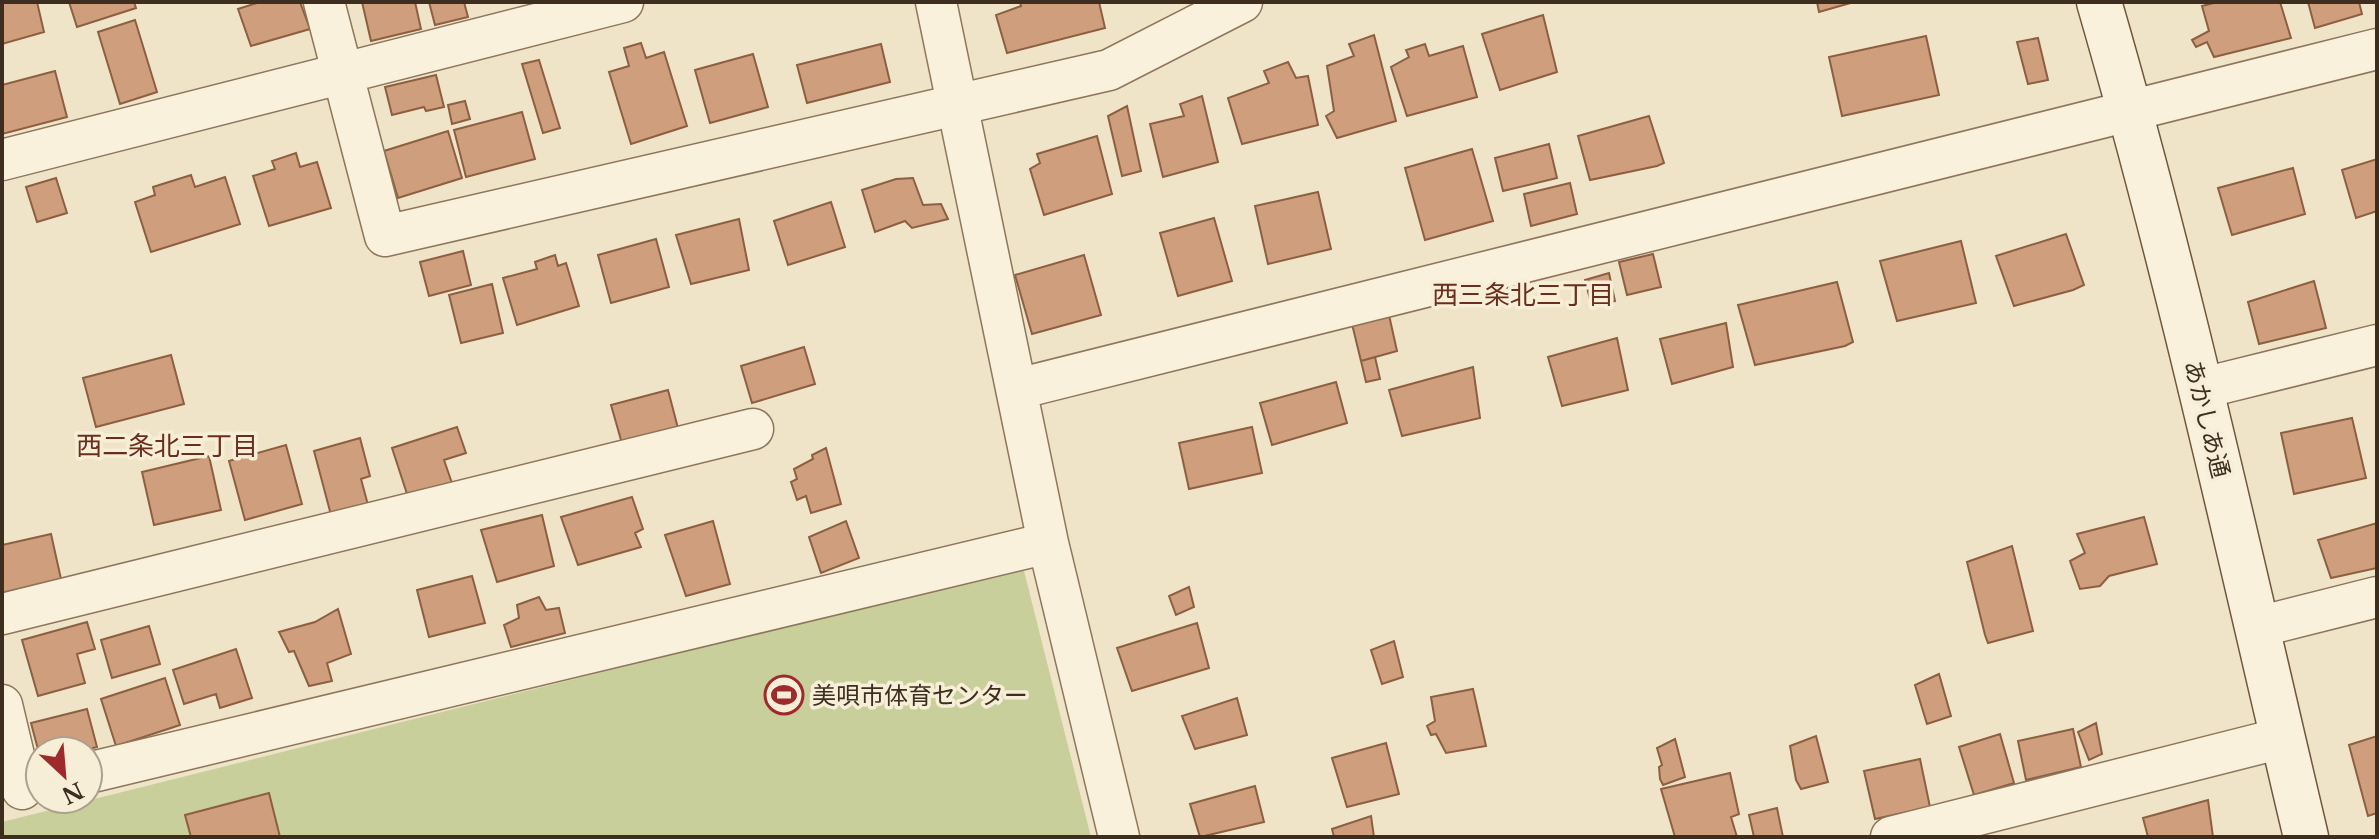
<svg xmlns="http://www.w3.org/2000/svg" width="2379" height="839" viewBox="0 0 2379 839" font-family="'Libre Baskerville','Noto Sans JP',serif">
	<style>
		.green { fill: #c9cf9b }
		.building { fill: #cf9f7d; stroke: #8d5f41; stroke-width: 2 }
		.lines { fill: none; stroke-linecap: round; stroke-linejoin: round }
		.street-casing { stroke: #8d765c; stroke-width: 43 }
		.secondary-casing { stroke: #6f573f; stroke-width: 47 }
		.street { stroke: #faf1dc; stroke-width: 40 }
		.secondary { stroke: #faf1dc; stroke-width: 44 }
		.labels { text-anchor: middle; dominant-baseline: central; stroke-width: 7; stroke-linejoin: round; paint-order: stroke }
		.street-label { font-size: 24px; fill: #3d2e20; stroke: #f7eed8 }
		.poi-label { font-size: 24px; fill: #3d2e20; stroke: #f7eed8; text-anchor: start }
		.neighbourhood-label { font-size: 26px; fill: #6b2e1e; stroke: #f7eed8 }
	</style>
	<rect width="100%" height="100%" fill="#f0e4c8"/>
	<path class="green" d="M 1023,567 L 1091,837 L 2,837 L 2,822 Z"/>
	<path class="building" d="M 2,2 L 37,2 L 44,32 L 2,44 Z
		M 69,2 L 134,2 L 136,8 L 77,27 Z
		M 260,2 L 300,2 L 310,29 L 251,46 L 238,9 Z
		M 362,2 L 415,2 L 421,29 L 371,41 Z
		M 429,2 L 464,2 L 468,17 L 435,25 Z
		M 1020,2 L 1099,2 L 1105,28 L 1007,53 L 996,15 L 1021,6 Z
		M 1817,2 L 1854,2 L 1819,12 Z
		M 2218,2 L 2280,2 L 2291,38 L 2214,57 L 2207,42 L 2196,47 L 2192,40 L 2209,31 L 2202,6 Z
		M 2308,2 L 2359,2 L 2362,14 L 2315,28 Z
		M 1543,15 L 1557,72 L 1500,90 L 1482,34 Z
		M 135,20 L 157,92 L 120,104 L 98,32 Z
		M 1374,35 L 1396,121 L 1337,138 L 1326,116 L 1334,111 L 1327,66 L 1354,56 L 1349,44 Z
		M 1926,36 L 1939,95 L 1842,116 L 1829,57 Z
		M 2038,38 L 2048,80 L 2028,84 L 2017,42 Z
		M 641,43 L 646,58 L 664,52 L 687,126 L 631,144 L 609,72 L 629,66 L 624,48 Z
		M 881,44 L 890,82 L 807,103 L 797,65 Z
		M 1425,44 L 1429,56 L 1463,46 L 1477,97 L 1407,116 L 1391,67 L 1409,57 L 1406,50 Z
		M 753,54 L 768,107 L 710,123 L 695,70 Z
		M 539,60 L 560,128 L 543,133 L 522,64 Z
		M 1288,62 L 1296,78 L 1308,76 L 1318,125 L 1242,144 L 1228,98 L 1269,83 L 1264,71 Z
		M 55,71 L 67,117 L 2,134 L 2,85 Z
		M 436,75 L 444,107 L 426,111 L 424,107 L 392,115 L 385,87 Z
		M 1202,96 L 1218,162 L 1163,177 L 1150,124 L 1184,116 L 1180,104 Z
		M 465,101 L 470,119 L 452,124 L 448,105 Z
		M 1127,106 L 1141,171 L 1122,176 L 1108,116 Z
		M 522,112 L 535,159 L 466,177 L 454,130 Z
		M 1649,116 L 1664,163 L 1657,166 L 1590,180 L 1578,136 Z
		M 448,131 L 462,178 L 398,198 L 384,151 Z
		M 1097,136 L 1112,194 L 1044,215 L 1030,169 L 1040,163 L 1037,154 Z
		M 1549,144 L 1557,178 L 1503,191 L 1495,158 Z
		M 1472,149 L 1493,221 L 1425,240 L 1405,168 Z
		M 296,153 L 300,167 L 317,162 L 331,208 L 269,226 L 253,176 L 275,169 L 272,161 Z
		M 2377,159 L 2377,211 L 2356,218 L 2342,170 Z
		M 2293,168 L 2305,214 L 2232,235 L 2218,188 Z
		M 191,175 L 195,187 L 225,177 L 240,224 L 151,252 L 135,202 L 155,195 L 153,187 Z
		M 56,178 L 67,213 L 37,222 L 26,187 Z
		M 913,178 L 923,205 L 941,204 L 948,219 L 912,228 L 905,221 L 875,232 L 862,190 L 896,179 Z
		M 1570,183 L 1577,214 L 1531,226 L 1524,194 Z
		M 1318,192 L 1331,249 L 1268,264 L 1255,206 Z
		M 831,202 L 845,247 L 788,265 L 774,221 Z
		M 1214,218 L 1232,281 L 1178,296 L 1160,233 Z
		M 739,219 L 749,270 L 691,284 L 676,235 Z
		M 2066,234 L 2084,285 L 2073,290 L 2014,306 L 1996,256 Z
		M 656,239 L 669,287 L 611,303 L 598,255 Z
		M 1961,241 L 1976,303 L 1897,321 L 1880,261 Z
		M 463,251 L 471,285 L 429,296 L 420,262 Z
		M 1653,254 L 1661,287 L 1627,295 L 1619,262 Z
		M 555,255 L 558,266 L 566,263 L 579,306 L 517,325 L 503,278 L 537,269 L 535,262 Z
		M 1084,255 L 1101,315 L 1032,334 L 1015,275 Z
		M 1609,273 L 1615,301 L 1592,307 L 1585,280 Z
		M 2314,281 L 2326,328 L 2259,344 L 2248,302 Z
		M 1837,282 L 1853,342 L 1845,346 L 1755,365 L 1738,305 Z
		M 492,284 L 503,333 L 461,343 L 449,295 Z
		M 1389,315 L 1397,351 L 1361,361 L 1352,324 Z
		M 1726,323 L 1733,367 L 1672,384 L 1660,339 Z
		M 1617,338 L 1628,390 L 1562,406 L 1548,357 Z
		M 804,347 L 815,384 L 752,403 L 741,366 Z
		M 171,355 L 184,404 L 96,427 L 83,378 Z
		M 1375,357 L 1380,379 L 1366,382 L 1361,361 Z
		M 1473,367 L 1480,418 L 1402,436 L 1389,390 Z
		M 1336,382 L 1347,423 L 1272,445 L 1260,403 Z
		M 668,390 L 679,432 L 623,447 L 611,405 Z
		M 2352,418 L 2366,478 L 2294,494 L 2281,433 Z
		M 457,427 L 466,453 L 444,460 L 453,486 L 409,500 L 392,448 Z
		M 1252,427 L 1262,473 L 1189,489 L 1179,443 Z
		M 360,438 L 370,476 L 361,479 L 368,505 L 331,515 L 314,451 Z
		M 286,445 L 302,504 L 245,520 L 229,461 Z
		M 826,448 L 841,504 L 811,513 L 806,496 L 797,500 L 791,482 L 797,479 L 794,469 L 813,459 L 812,455 Z
		M 209,456 L 221,510 L 154,525 L 142,472 Z
		M 632,497 L 643,529 L 635,533 L 641,547 L 578,565 L 561,517 Z
		M 542,515 L 554,566 L 497,582 L 481,530 Z
		M 2144,517 L 2157,564 L 2109,576 L 2100,586 L 2080,589 L 2070,561 L 2085,553 L 2077,534 Z
		M 713,521 L 730,584 L 686,596 L 665,535 Z
		M 846,521 L 859,558 L 821,573 L 809,537 Z
		M 2377,523 L 2377,568 L 2331,578 L 2318,540 Z
		M 51,534 L 61,579 L 2,593 L 2,545 Z
		M 2012,546 L 2033,631 L 1988,643 L 1985,635 L 1967,562 Z
		M 472,576 L 485,623 L 429,637 L 417,590 Z
		M 1189,587 L 1194,607 L 1176,615 L 1169,596 Z
		M 539,597 L 546,610 L 559,608 L 565,633 L 511,647 L 504,625 L 519,618 L 517,605 Z
		M 338,609 L 351,654 L 327,663 L 332,681 L 309,686 L 294,651 L 289,652 L 279,632 L 315,622 Z
		M 87,622 L 95,649 L 77,654 L 85,683 L 38,696 L 22,640 Z
		M 1197,623 L 1209,668 L 1132,691 L 1117,648 Z
		M 149,626 L 160,664 L 112,678 L 101,640 Z
		M 1394,641 L 1403,677 L 1382,684 L 1371,650 Z
		M 236,649 L 252,698 L 220,708 L 216,694 L 184,704 L 173,670 Z
		M 1939,674 L 1951,716 L 1927,724 L 1915,685 Z
		M 165,678 L 180,725 L 116,746 L 101,699 Z
		M 1473,689 L 1486,746 L 1446,753 L 1436,734 L 1431,735 L 1427,726 L 1435,721 L 1431,697 Z
		M 1237,698 L 1247,735 L 1195,749 L 1182,716 Z
		M 87,709 L 97,747 L 81,751 L 40,751 L 40,757 L 31,723 Z
		M 2096,723 L 2102,754 L 2089,760 L 2078,732 Z
		M 2073,729 L 2081,767 L 2026,780 L 2018,741 Z
		M 2000,734 L 2014,783 L 1974,795 L 1959,747 Z
		M 1816,736 L 1828,782 L 1801,789 L 1796,780 L 1790,746 Z
		M 2377,736 L 2377,813 L 2368,816 L 2349,745 Z
		M 1675,739 L 1685,777 L 1663,785 L 1660,779 L 1659,767 L 1662,765 L 1657,748 Z
		M 1386,743 L 1399,794 L 1347,807 L 1332,758 Z
		M 1920,759 L 1930,807 L 1875,819 L 1864,771 Z
		M 1730,773 L 1739,814 L 1731,817 L 1737,837 L 1675,837 L 1661,789 Z
		M 1255,786 L 1264,822 L 1200,837 L 1190,804 Z
		M 269,793 L 280,837 L 191,837 L 185,815 Z
		M 2208,800 L 2213,837 L 2148,837 L 2143,818 Z
		M 1777,808 L 1783,837 L 1754,837 L 1749,815 Z
		M 1371,816 L 1374,837 L 1334,837 L 1332,829 Z"/>
	<g class="lines">
		<defs>
			<path id="street" d="M 324,2 L 385,236 L 1109,70 L 1242,2
				M 936,2 L 1048,543 L 1119,837
				M 2,160 L 623,2
				M 1017,389 L 2377,49
				M 2199,389 L 2377,345
				M 2,614 L 753,429
				M 2258,627 L 2377,597
				M 2,705 L 22,789
				M 88,773 L 1048,543
				M 1891,837 L 2282,738"/>
			<path id="secondary" d="M 2099,2 C 2179,277 2240,558 2306,837"/>
		</defs>
		<use href="#street" class="street-casing"/>
		<use href="#secondary" class="secondary-casing"/>
		<use href="#street" class="street"/>
		<use href="#secondary" class="secondary"/>
	</g>
	<defs>
		<symbol id="stadium-ring" viewBox="-11 -11 22 22"><circle r="9.5" fill="#f7eed8" stroke="#9e2a2b" stroke-width="1.5"/><path d="M0-5a6.5 5 0 1 0 0 10a6.5 5 0 1 0 0-10ZM-3.5-1.8h7v3.6h-7Z" fill="#9e2a2b"/></symbol>
	</defs>
	<g fill-rule="evenodd">
		<use href="#stadium-ring" x="762" y="673" width="44" height="44"/>
	</g>
	<g class="labels">
		<g class="street-label">
			<text transform="translate(2207 419) rotate(76)">あかしあ通</text>
		</g>
		<g class="poi-label">
			<text x="812" y="695">美唄市体育センター</text>
		</g>
		<g class="neighbourhood-label">
			<text x="1523" y="295">西三条北三丁目</text>
			<text x="167" y="446">西二条北三丁目</text>
		</g>
	</g>
	<rect width="2379" height="839" fill="none" stroke="#3d2e20" stroke-width="8"/>
	<g transform="translate(64 775) rotate(154)"><circle r="38" fill="#f7eed8" stroke="#ada18e" stroke-width="2"/>
	<path d="M0-6L14 30L0 20L-14 30Z" fill="#9e2a2b"/>
	<text y="-12" font-size="22" font-weight="bold" text-anchor="middle" fill="#3d2e20">N</text>
	</g>
</svg>
